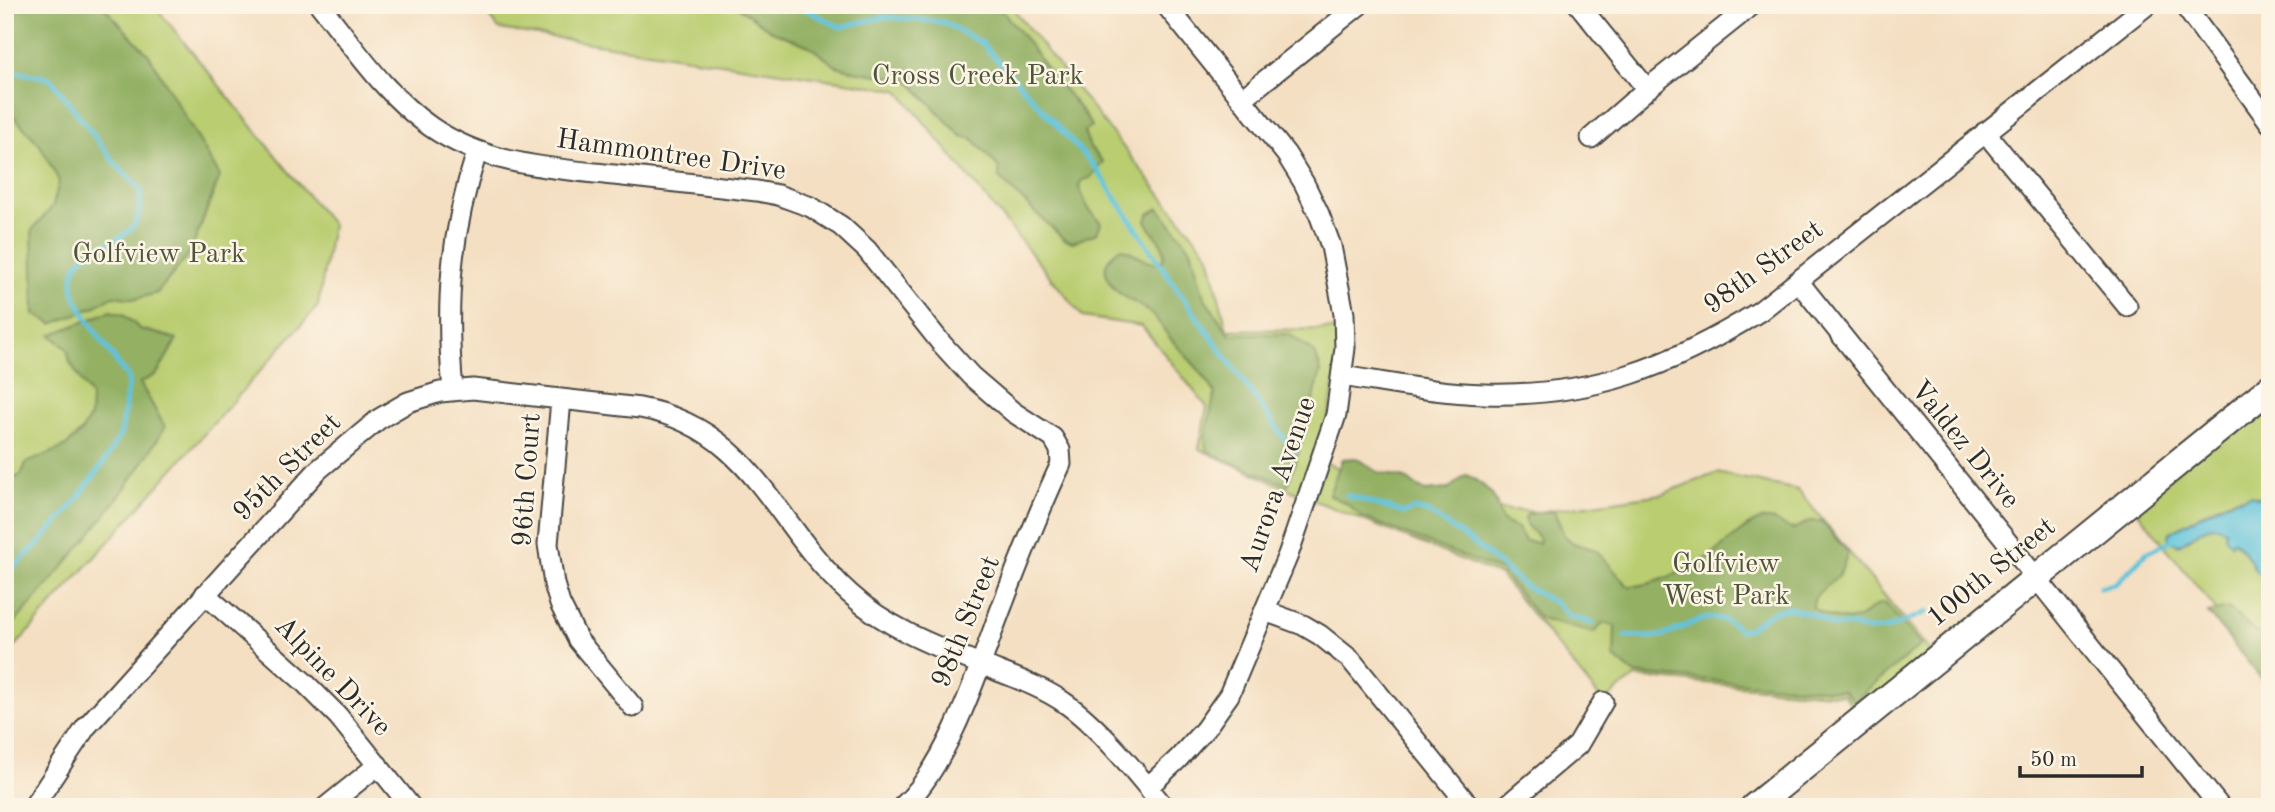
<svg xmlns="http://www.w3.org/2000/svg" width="2275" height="812" viewBox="0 0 2275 812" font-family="'Old Standard TT',serif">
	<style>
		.green { fill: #bacd71; stroke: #727c4e; stroke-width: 2 }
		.forest { fill: #93b063; stroke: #5f6e47; stroke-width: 2 }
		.water { fill: #5ec3db; stroke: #447783; stroke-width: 2 }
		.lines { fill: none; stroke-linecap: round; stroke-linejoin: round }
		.stream { stroke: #5ec3db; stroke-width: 5 }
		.street-casing { stroke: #494642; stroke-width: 23 }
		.secondary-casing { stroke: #494642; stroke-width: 30 }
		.street { stroke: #fff; stroke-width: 19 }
		.secondary { stroke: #fff; stroke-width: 26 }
		.labels { text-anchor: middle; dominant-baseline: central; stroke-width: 5; stroke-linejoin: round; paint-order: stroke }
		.park-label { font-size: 28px; fill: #4f543c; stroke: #fcf5e5 }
		.street-label { font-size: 28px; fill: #2b2b2b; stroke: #fcf5e5 }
	</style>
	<rect width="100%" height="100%" fill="#fcf5e5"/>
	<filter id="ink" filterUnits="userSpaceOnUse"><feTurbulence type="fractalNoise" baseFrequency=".0143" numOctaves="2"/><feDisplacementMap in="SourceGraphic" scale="14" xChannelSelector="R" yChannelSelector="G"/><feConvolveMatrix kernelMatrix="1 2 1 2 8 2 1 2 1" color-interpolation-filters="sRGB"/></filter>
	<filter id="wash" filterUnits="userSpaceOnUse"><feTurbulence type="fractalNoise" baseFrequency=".00686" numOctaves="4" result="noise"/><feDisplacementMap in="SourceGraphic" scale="28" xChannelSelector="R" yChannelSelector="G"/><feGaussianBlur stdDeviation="1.57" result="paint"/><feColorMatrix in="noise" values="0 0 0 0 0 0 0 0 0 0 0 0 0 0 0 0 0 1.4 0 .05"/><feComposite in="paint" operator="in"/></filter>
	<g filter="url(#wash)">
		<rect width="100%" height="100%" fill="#f4dfc2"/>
		<path class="green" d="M 5,5 L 154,5 L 332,225 L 318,306 L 5,658 Z
			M 480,5 L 1010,5 L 1209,255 L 1227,330 L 1344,329 L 1321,461 L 1422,503 L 1538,512 L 1662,494 L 1717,473 L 1798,490 L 1936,658 L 1862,719 L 1844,695 L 1635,677 L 1603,702 L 1500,575 L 1308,498 L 1199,449 L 1207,407 L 1142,326 L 1083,317 L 898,90 L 499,29 Z
			M 2244,409 L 2270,419 L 2270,501 C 2237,483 2198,520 2169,533 L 2178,545 C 2193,539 2207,520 2223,528 C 2228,531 2231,537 2235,541 C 2242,549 2251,558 2254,569 L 2261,575 L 2270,587 L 2270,678 L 2130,502 Z"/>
		<path class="forest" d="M 5,5 L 102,5 L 149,55 L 220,176 L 190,253 L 157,293 L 136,299 L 113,296 L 94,307 L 53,324 L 34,314 L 32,230 L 53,206 L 59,181 L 40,145 L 5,107 Z
			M 735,5 L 996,5 C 1016,24 1031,48 1048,70 C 1062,89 1080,105 1091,126 L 1084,132 L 1090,147 L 1103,162 L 1090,178 L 1081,181 L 1079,188 L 1088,208 L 1101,223 L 1097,233 L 1073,242 L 1065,240 L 999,178 L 999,168 L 973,139 L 961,136 L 907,79 L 858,72 L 836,66 L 809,46 L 770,30 Z
			M 1159,208 L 1191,249 L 1204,297 L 1229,334 L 1289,334 L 1315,353 L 1321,371 L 1305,432 L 1288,485 L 1216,456 L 1206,449 L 1205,437 L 1215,393 C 1203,371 1185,356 1170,338 C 1164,331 1160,322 1153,316 C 1139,301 1116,298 1108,279 C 1101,265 1110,255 1121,248 C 1138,251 1146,269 1163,260 C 1168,243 1151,234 1146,220 L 1149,214 Z
			M 110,311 L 123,314 L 140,329 L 177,339 L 157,374 L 140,383 L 165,427 C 120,503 63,568 5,634 L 5,462 L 8,463 L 12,479 L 21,475 L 26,463 L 65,447 L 81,432 L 90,417 L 91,397 L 70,362 L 67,349 L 51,335 Z
			M 1356,458 L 1378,472 L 1405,478 L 1414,485 L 1426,491 L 1448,489 L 1466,475 C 1476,480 1490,489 1495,500 C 1503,518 1495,520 1518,528 L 1525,541 L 1539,543 L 1540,539 L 1527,526 L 1525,517 L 1528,514 L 1554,511 L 1564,535 L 1573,543 L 1596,550 L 1628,586 C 1650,588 1691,568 1710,556 C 1725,547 1750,517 1769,519 C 1777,520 1784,528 1793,529 L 1811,521 L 1821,521 L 1848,552 C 1845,559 1843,569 1839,575 C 1830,586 1813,592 1813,607 C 1823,616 1848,624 1860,617 C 1869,612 1874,604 1885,603 L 1921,645 L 1854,701 L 1844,691 L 1635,674 L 1614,658 L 1615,626 L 1604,623 L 1593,633 L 1540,619 L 1501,571 L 1362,517 L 1346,503 L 1329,495 L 1342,459 Z
			M 2228,608 L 2265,639 L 2270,640 L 2270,689 L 2208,613 Z"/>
		<path class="water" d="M 2250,495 L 2270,501 L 2270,587 L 2261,575 L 2254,569 C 2252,559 2241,548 2234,540 L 2231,544 L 2225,536 L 2226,530 C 2222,529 2219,527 2215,526 C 2203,525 2190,540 2178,545 L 2171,541 L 2168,536 L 2169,533 L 2224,503 Z"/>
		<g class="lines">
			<path class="stream" d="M 797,5 L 840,27 L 884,17 L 943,22 L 982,43 L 1095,167 L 1179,292 L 1294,452
				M 5,70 L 50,78 L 115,163 L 141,190 C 140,200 140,213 136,222 C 119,252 64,242 74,292 C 78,310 116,361 129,379 L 121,433 L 107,458 L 72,506 L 41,541 L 5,575
				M 1347,495 L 1404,513 L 1415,509 L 1430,513 L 1477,546 L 1525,586 L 1557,604 L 1569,616 L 1592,623
				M 2100,588 L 2117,583 L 2146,553 L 2174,539
				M 1625,636 C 1637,636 1652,639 1664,635 C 1693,626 1711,604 1740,630 L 1748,629 L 1772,612 L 1790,608 L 1814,615 L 1833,626 L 1849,625 L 1866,630 L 1886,629 L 1927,612"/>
		</g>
	</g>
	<g filter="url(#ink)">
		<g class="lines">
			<defs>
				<path id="street" d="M 320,5 C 354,47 386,96 431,127 C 486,165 550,168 614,175 C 662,180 709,186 757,191 L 778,195 L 811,207 L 841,226 L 867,250 L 941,343 L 971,376 L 1013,412 L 1053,438 L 1060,450 L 1061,464 C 1037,515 1016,569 996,622 C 976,677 946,768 902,807
					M 1579,5 L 1647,89
					M 2184,5 L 2270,123
					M 1242,99 L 1359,5
					M 1985,132 L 2127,306
					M 1591,138 L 1647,89 L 1752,5
					M 1798,281 L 2220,807
					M 1342,376 C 1389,383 1437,393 1485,394 C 1592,397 1671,367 1760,311 L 2147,5
					M 453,391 C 445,304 450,235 477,152
					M 561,400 L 548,544 L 554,584 L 560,604 L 578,640 L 633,707
					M 205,594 L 304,682 L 338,716 L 411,807
					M 1265,611 L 1303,625 L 1320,635 L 1351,660 L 1470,807
					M 1148,787 L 1178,759 L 1205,729 L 1229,695 L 1288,555 L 1336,415 L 1345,348 L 1344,314 L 1331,246 L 1319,214 L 1304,183 L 1286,154 L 1166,5
					M 33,807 L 86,727 L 318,470 L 379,419 L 408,402 L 440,392 L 473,389 L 640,408 C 752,428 774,525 849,593 C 891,632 946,650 998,671 C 1021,680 1045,689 1065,703 C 1100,727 1137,774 1164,807
					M 326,807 L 378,765
					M 1505,807 L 1578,745 L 1603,702"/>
				<path id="secondary" d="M 1754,807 L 2270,388"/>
			</defs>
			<use href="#street" class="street-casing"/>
			<use href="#secondary" class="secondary-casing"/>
			<use href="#street" class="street"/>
			<use href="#secondary" class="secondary"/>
		</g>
	</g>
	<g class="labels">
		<g class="park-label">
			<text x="978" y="77">Cross Creek Park</text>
			<text x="159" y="255">Golfview Park</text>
			<text x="1726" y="565">Golfview<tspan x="1726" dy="32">West Park</tspan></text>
		</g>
		<g class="street-label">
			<text transform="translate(671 156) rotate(8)">Hammontree Drive</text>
			<text transform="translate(1764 268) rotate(-36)">98th Street</text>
			<text transform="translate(1964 445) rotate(51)">Valdez Drive</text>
			<text transform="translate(288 468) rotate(-45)">95th Street</text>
			<text transform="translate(528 480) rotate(-86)">96th Court</text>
			<text transform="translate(1279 485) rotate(-71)">Aurora Avenue</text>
			<text transform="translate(1992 573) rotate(-39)">100th Street</text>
			<text transform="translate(967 622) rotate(-68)">98th Street</text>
			<text transform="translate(332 677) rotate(46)">Alpine Drive</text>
		</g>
	</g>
	<rect width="2275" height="812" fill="none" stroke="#fcf5e5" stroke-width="28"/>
	<path d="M2020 766v10h122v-10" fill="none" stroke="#2b2b2b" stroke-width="3.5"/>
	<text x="2030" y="766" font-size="21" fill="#2b2b2b" stroke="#fcf5e5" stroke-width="5" paint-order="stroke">50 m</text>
</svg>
